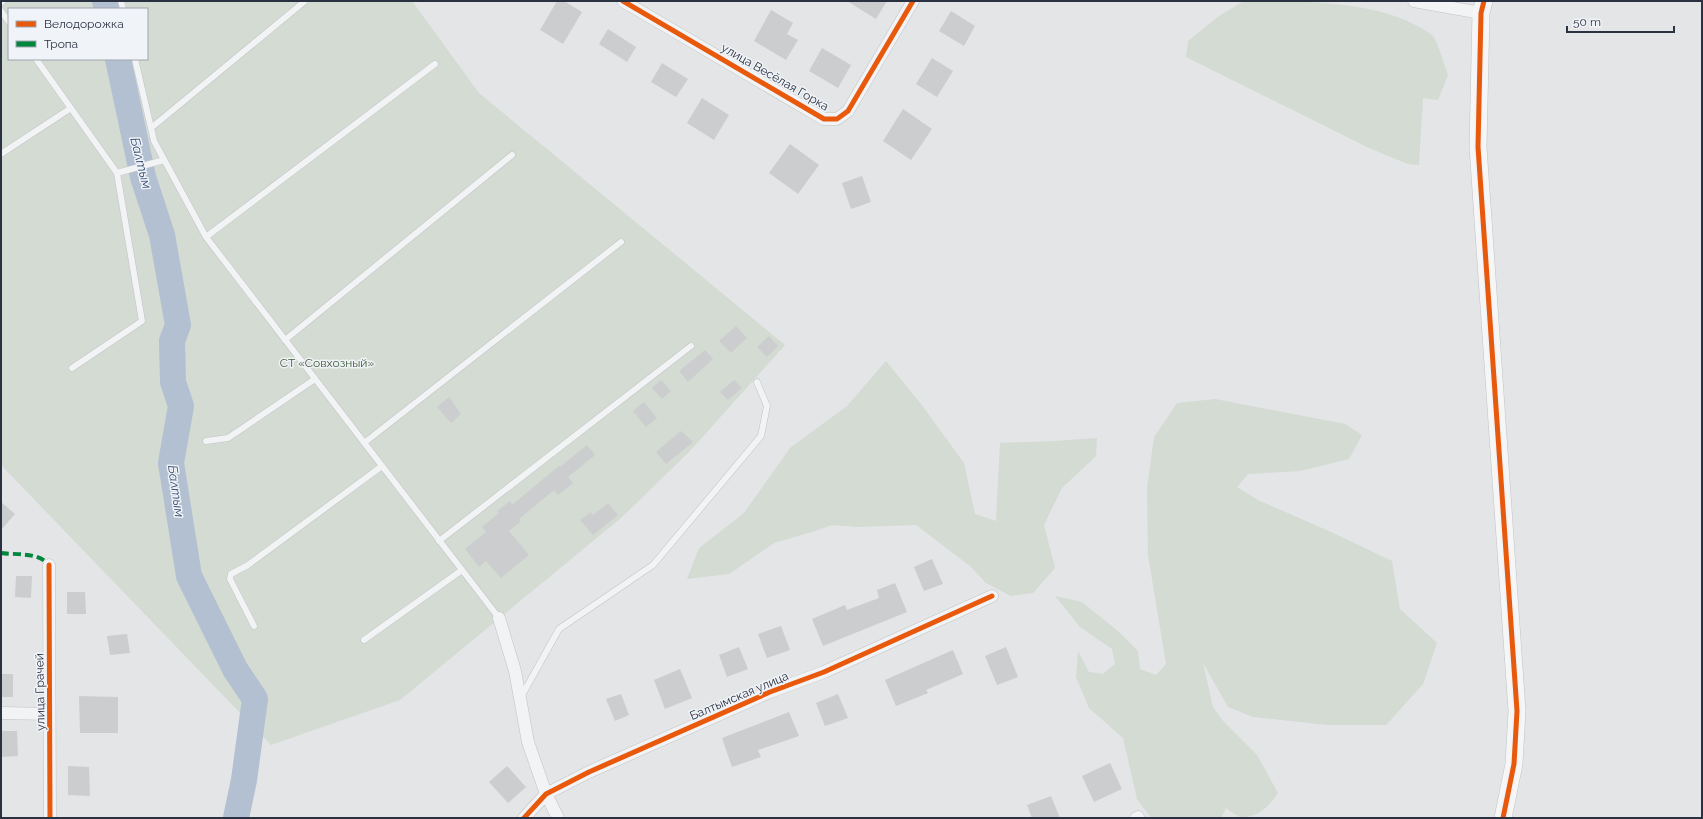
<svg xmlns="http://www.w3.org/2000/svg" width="1703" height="819" viewBox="0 0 1703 819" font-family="Raleway,sans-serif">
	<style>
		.green { fill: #d3dbd3; fill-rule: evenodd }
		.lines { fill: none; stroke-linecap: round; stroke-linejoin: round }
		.river { stroke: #b2c0d1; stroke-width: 26 }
		.building { fill: #cbcdcf }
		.lane-casing { stroke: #c1c3c5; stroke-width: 7 }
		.street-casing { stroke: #c1c3c5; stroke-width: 13 }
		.secondary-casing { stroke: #c1c3c5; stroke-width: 18 }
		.lane { stroke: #f1f3f4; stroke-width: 6 }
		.street { stroke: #f1f3f4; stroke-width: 12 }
		.secondary { stroke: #f6f6f6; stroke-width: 17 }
		.quiet { stroke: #00873e; stroke-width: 4; stroke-dasharray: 8 4; stroke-linecap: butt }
		.cycleway-casing { stroke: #f0f3f7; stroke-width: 8 }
		.cycleway { stroke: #e8590c; stroke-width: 5 }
		.labels { text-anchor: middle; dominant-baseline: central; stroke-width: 3; stroke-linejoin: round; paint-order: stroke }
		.street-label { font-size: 12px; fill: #2a3140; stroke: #f0f3f7 }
		.park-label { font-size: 12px; fill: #3d5b37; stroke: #f0f3f7 }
		.water-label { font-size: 13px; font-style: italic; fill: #354e73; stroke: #f0f3f7 }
	</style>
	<rect width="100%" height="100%" fill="#e3e5e7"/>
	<path class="green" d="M 1,1 L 412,1 L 479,93 L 785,345 L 690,451 L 621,518 L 400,700 L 271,745 L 1,465 ZM 9,9 L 147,9 L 147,59 L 9,59 Z
		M 1244,1 C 1303,1 1385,0 1432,35 C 1437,39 1445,67 1448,75 L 1438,100 L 1423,98 L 1419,165 L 1408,164 L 1369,148 L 1186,57 L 1188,41 L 1219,16 Z
		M 886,361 L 921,404 L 964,463 L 975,514 L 996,521 L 1000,443 L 1054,441 L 1097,438 L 1096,456 L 1062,488 L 1044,525 L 1055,568 L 1033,593 L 1011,596 L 986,583 L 970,566 L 916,525 L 857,527 L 832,525 L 815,531 L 774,543 L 729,574 L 687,579 L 699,548 L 744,513 L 790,448 L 847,406 Z
		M 1215,399 L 1345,424 L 1362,435 L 1349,459 L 1300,471 L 1248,474 L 1237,487 L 1258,500 L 1331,532 L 1392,561 L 1400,609 L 1437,643 L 1423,684 L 1386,725 L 1327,725 L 1253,717 L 1228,707 L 1203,663 L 1213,707 L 1224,722 L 1257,755 L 1278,793 C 1270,805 1257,819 1240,817 C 1235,815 1231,811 1226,808 L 1221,818 L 1151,818 L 1137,799 L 1123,738 L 1089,708 L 1076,677 L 1078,651 L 1089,672 L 1103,674 L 1115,664 L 1112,649 L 1080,627 L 1055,596 L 1082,602 L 1119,632 L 1138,651 L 1140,669 L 1156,675 L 1166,664 L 1148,555 L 1147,488 L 1154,437 L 1177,403 Z"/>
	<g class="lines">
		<path class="river" d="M 105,1 L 107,9
			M 118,59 L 143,177 L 162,235 L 178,325 L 172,341 L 173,382 L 181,406 L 171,463 L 189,576 L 235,669 L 255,699 L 244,780 L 236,818"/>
	</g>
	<path class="building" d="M 557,1 L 564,1 L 582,12 L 563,44 L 540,30 Z
		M 847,1 L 887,1 L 876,19 Z
		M 771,10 L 793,23 L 787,34 L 798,40 L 786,60 L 754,41 Z
		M 951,11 L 975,26 L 964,46 L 939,31 Z
		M 608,29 L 636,47 L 627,62 L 599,44 Z
		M 822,48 L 851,65 L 838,88 L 809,71 Z
		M 932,58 L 953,71 L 937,97 L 916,84 Z
		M 662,63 L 688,79 L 676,97 L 651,82 Z
		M 702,98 L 729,115 L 714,140 L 687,123 Z
		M 903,109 L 932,129 L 911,160 L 883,141 Z
		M 790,144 L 819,165 L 798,194 L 769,173 Z
		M 862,176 L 871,202 L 851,209 L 842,183 Z
		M 736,326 L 747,338 L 731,353 L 719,341 Z
		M 769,336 L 778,346 L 767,357 L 757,347 Z
		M 705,350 L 713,359 L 688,382 L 679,371 Z
		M 661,380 L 671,391 L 662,399 L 652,388 Z
		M 734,380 L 742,388 L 728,400 L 720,392 Z
		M 449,397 L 461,414 L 451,423 L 437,407 Z
		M 644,402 L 657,418 L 646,427 L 633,411 Z
		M 681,431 L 693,442 L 666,464 L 656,452 Z
		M 587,445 L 595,455 L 568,477 L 573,483 L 558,495 L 554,490 L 519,519 L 521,521 L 509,531 L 529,555 L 501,578 L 486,561 L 479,567 L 465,549 L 486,532 L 482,527 L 499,513 L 497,511 L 510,501 L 512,505 L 559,466 L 560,467 Z
		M 1,502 L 15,514 L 1,530 Z
		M 608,503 L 618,515 L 593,535 L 580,520 L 591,512 L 593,515 Z
		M 932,559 L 943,584 L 924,591 L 914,567 Z
		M 16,576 L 32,576 L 31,598 L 15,597 Z
		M 895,583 L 907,612 L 823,646 L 812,619 L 845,605 L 847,610 L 879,598 L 877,590 Z
		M 67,592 L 85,592 L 86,614 L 67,614 Z
		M 781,626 L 790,650 L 767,658 L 758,634 Z
		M 127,634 L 130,653 L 110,655 L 107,636 Z
		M 739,647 L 748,669 L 727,677 L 719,655 Z
		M 1006,647 L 1018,677 L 997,685 L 985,656 Z
		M 953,650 L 963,674 L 926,690 L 928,693 L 896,706 L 885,680 Z
		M 680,669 L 692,698 L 665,709 L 654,680 Z
		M 1,674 L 13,674 L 13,697 L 1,697 Z
		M 621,694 L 629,715 L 615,721 L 606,699 Z
		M 838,694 L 848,718 L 825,726 L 816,703 Z
		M 79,696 L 118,697 L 118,733 L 80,733 Z
		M 789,712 L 799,736 L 758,750 L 761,757 L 732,767 L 722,738 Z
		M 1,731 L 17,731 L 18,756 L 1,757 Z
		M 1110,763 L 1122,789 L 1094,802 L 1082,776 Z
		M 68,766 L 89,767 L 90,796 L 68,795 Z
		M 507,766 L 526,787 L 508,803 L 489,782 Z
		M 1051,796 L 1060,818 L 1032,818 L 1027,805 Z"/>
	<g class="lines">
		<defs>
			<path id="lane" d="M 121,1 L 123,9
				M 1,3 L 3,1
				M 1,11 L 9,22
				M 36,59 L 117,173 L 142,321 L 72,368
				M 135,59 L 154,141 L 206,237 L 499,618
				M 151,128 L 305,1
				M 1,154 L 71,108
				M 117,173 L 164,160
				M 206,237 L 435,64
				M 285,340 L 512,155
				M 206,441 L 228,438 L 315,379
				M 364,443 L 621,242
				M 439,541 L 691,346
				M 254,626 L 230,579 L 231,574 L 248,565 L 382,466
				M 364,640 L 462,570
				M 521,697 L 559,629 L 653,565 L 761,436 L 767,406 L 757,382"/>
			<path id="street" d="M 623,1 L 824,119 L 837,119 L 848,111 L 913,1
				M 1414,1 L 1481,13
				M 49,565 L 50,818
				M 499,618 L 515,671 L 528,742 L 546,794 L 558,818
				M 1,713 L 49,714
				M 524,818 L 546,794 L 589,772 L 770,692 L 824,672 L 992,596
				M 1136,818 L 1138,817"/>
			<path id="secondary" d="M 1484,1 L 1481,13 L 1478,147 L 1517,711 L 1514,764 L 1503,818"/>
		</defs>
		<use href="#lane" class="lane-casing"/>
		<use href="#street" class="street-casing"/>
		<use href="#secondary" class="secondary-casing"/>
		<use href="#lane" class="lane"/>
		<use href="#street" class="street"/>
		<use href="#secondary" class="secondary"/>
		<path class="quiet" d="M 1,553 C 16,555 39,552 49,565"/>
		<defs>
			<path id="cycleway" d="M 623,1 L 824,119 L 837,119 L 848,111 L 913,1
				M 1484,1 L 1481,13 L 1478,147 L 1517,711 L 1514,764 L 1503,818
				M 49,565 L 50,818
				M 524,818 L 546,794 L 589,772 L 770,692 L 824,672 L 992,596"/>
		</defs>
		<use href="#cycleway" class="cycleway-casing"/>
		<use href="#cycleway" class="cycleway"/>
	</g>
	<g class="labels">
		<g class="street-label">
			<text transform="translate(775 77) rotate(30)">улица Весёлая Горка</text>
			<text transform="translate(40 692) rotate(-91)">улица Грачей</text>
			<text transform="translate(739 696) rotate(-23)">Балтымская улица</text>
		</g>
		<g class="park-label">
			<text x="327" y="363">СТ «Совхозный»</text>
		</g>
		<g class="water-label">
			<text transform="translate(141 163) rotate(76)">Балтым</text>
			<text transform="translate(176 491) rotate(82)">Балтым</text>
		</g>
	</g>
	<rect width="1703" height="819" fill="none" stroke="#2a3140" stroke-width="4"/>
	<rect x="8" y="8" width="140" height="52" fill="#f0f3f7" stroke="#a1a5ae"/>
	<rect x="16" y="21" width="20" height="6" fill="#e8590c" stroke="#a1a5ae"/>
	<text x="44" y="28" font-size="12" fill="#2a3140">Велодорожка</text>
	<rect x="16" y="41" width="20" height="6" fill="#00873e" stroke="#a1a5ae"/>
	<text x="44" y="48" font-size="12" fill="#2a3140">Тропа</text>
	<path d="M1567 26v6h107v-6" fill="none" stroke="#2a3140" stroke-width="2"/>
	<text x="1573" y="26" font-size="12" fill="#2a3140" stroke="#f0f3f7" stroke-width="3" paint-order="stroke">50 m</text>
</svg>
